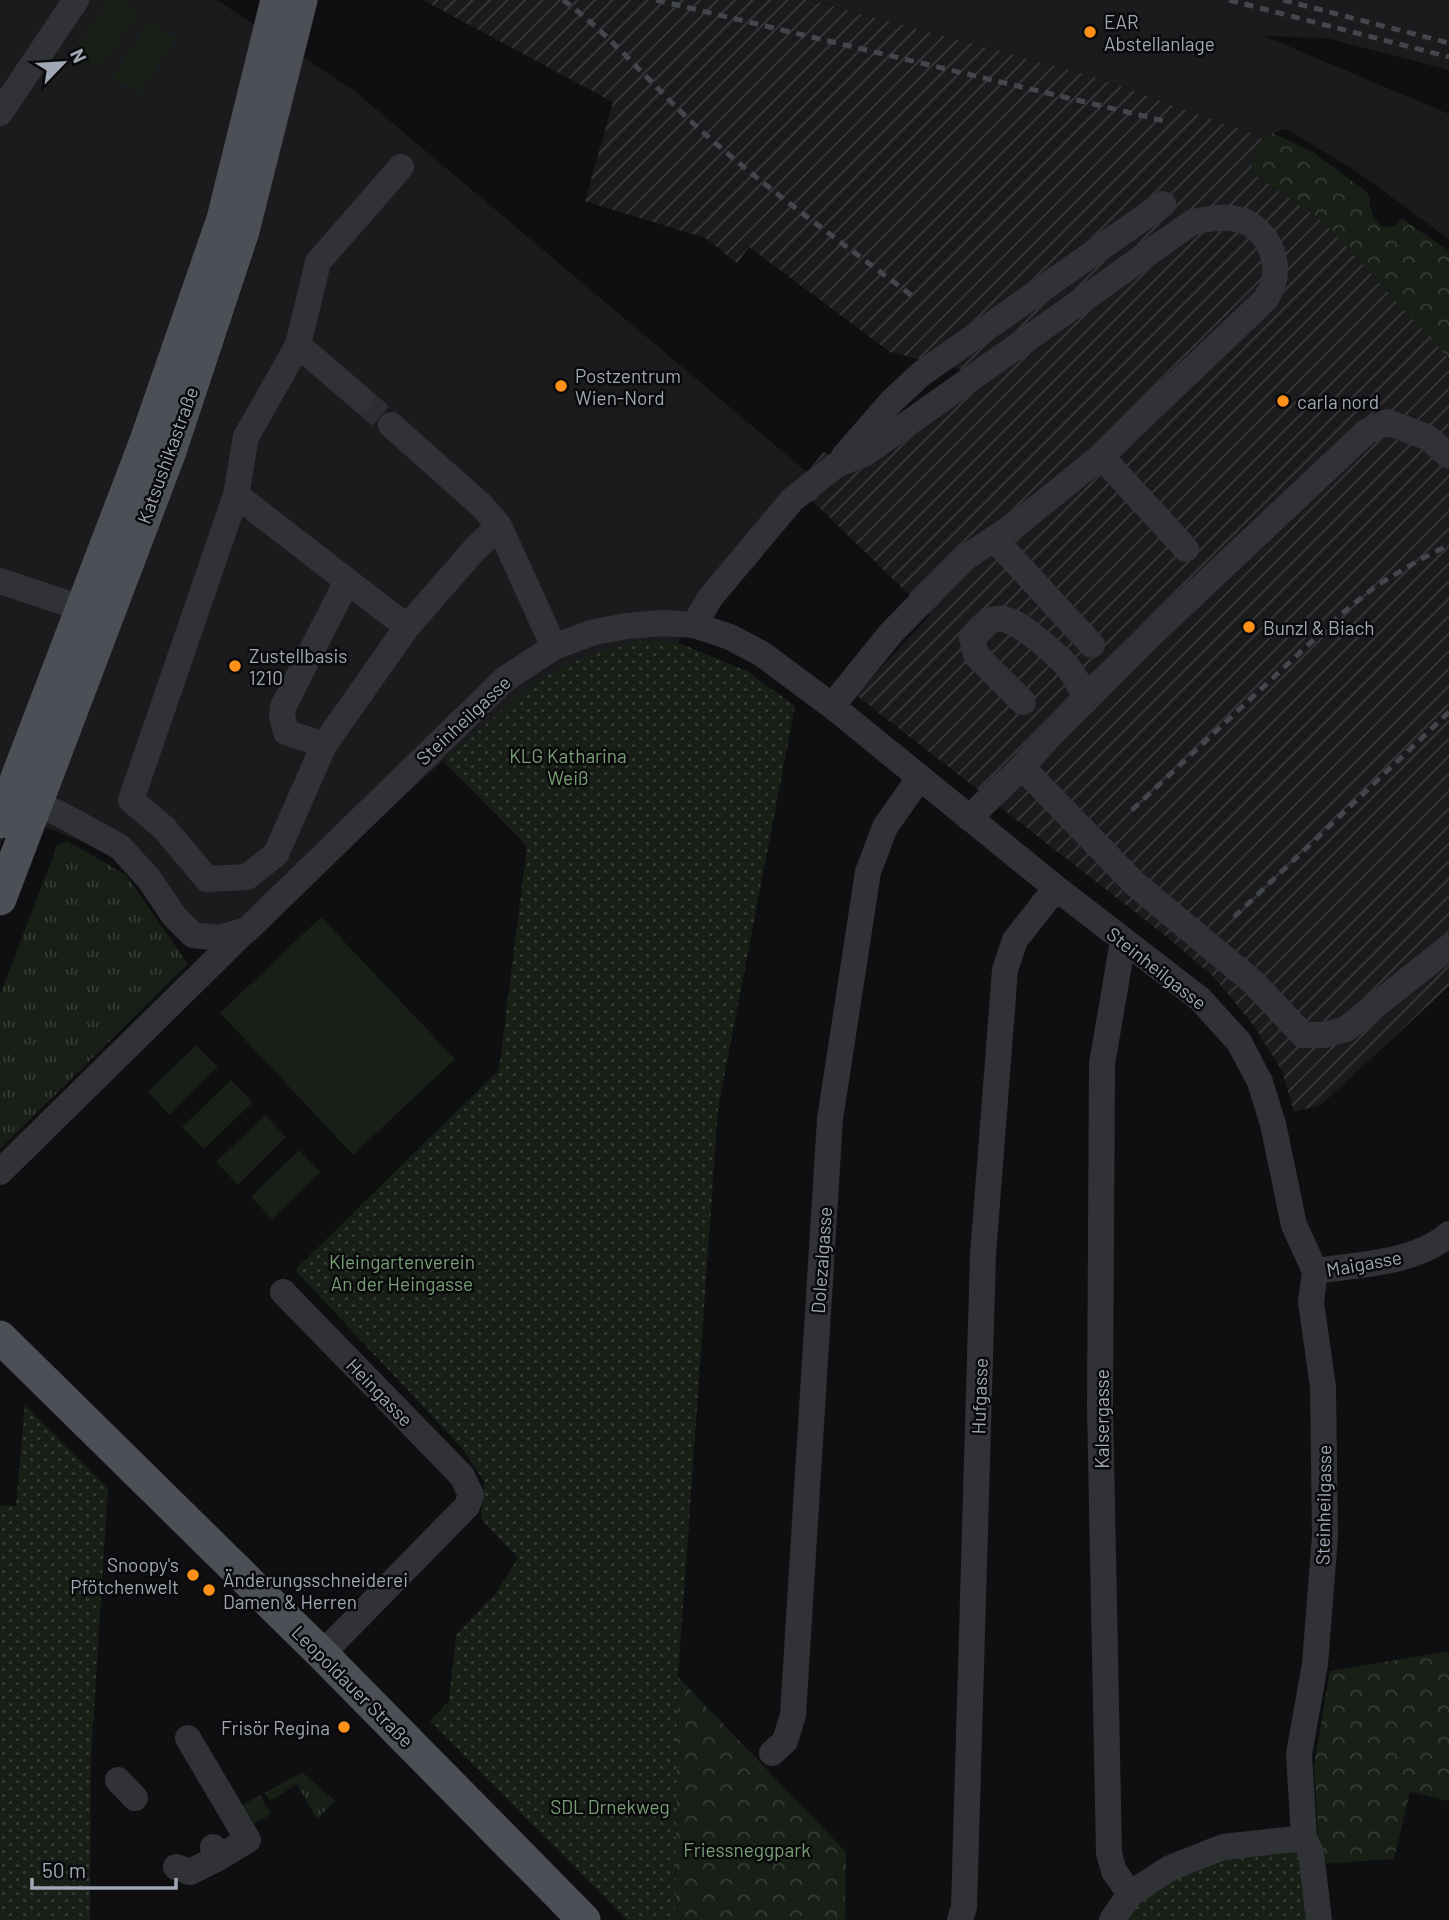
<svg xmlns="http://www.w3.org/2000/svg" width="1449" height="1920" viewBox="0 0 1449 1920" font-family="Barlow,sans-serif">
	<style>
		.built { fill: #1b1b1e }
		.industrial { fill: url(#industrial-furrows) }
		.grass { fill: url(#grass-tufts) }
		.forest { fill: url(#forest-crowns) }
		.garden { fill: url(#garden-dots) }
		.pitch { fill: #171f17 }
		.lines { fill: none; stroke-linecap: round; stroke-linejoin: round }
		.minor-tunnel { stroke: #2c2e31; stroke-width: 26; stroke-dasharray: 26 13; stroke-linecap: butt }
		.minor { stroke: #303236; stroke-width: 26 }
		.major { stroke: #4c4f55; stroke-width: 33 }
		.rail { stroke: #43464b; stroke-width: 5; stroke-dasharray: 9 7; stroke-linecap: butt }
		.poi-dot { fill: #ff9119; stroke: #0a0a0c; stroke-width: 2.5 }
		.labels { text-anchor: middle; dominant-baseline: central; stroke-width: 5; stroke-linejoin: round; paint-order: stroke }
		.poi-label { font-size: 19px; fill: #9fa8b3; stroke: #0a0a0c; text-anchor: start }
		.street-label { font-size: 19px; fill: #9fa8b3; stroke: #0a0a0c }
		.park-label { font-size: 19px; fill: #78a074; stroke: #0a0a0c }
	</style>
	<defs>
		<pattern id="industrial-furrows" width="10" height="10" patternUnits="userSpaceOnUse" patternTransform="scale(1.75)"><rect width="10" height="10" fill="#1b1b1e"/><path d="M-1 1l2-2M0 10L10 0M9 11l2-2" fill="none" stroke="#39393c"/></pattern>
		<pattern id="grass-tufts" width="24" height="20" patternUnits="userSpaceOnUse" patternTransform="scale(1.75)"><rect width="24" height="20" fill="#171f17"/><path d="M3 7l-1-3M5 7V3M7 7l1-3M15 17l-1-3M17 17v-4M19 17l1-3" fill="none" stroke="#353d36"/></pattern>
		<pattern id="forest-crowns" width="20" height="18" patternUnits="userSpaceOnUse" patternTransform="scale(1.75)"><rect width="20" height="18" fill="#171f17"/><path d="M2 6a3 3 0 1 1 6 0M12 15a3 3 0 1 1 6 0" fill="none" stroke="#353d36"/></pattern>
		<pattern id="garden-dots" width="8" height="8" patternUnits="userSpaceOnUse" patternTransform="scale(1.75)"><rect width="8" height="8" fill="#171f17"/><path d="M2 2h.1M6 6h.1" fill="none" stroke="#353d36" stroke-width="1.8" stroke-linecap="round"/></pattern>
	</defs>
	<rect width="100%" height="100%" fill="#0f0f11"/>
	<path class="built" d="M 0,0 L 217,0 L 357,93 L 808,473 L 697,602 L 679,643 L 641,641 L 535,682 L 443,761 L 223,961 L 117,855 L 13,815 L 0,847 Z
		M 811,0 L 1449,0 L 1449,70 L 1326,38 L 1264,36 L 1449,114 L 1449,239 L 1357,172 L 1286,129 L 1262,137 L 1091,76 Z"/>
	<path class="industrial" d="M 423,0 L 810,0 L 1091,76 L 1262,137 L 1250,171 L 1324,222 L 1442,350 L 1449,359 L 1449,986 L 1321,1105 L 1294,1112 L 1282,1071 L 1254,1026 L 1214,977 L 1167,937 L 856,695 L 930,615 L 797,486 L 823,452 L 841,458 L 963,370 L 890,352 L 749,247 L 737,263 L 705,238 L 585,201 L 613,102 Z"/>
	<path class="grass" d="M 67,841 L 126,875 L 188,964 L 0,1149 L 0,995 L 57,846 Z
		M 302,1772 L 335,1801 L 317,1819 L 297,1784 L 270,1801 L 265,1793 Z
		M 260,1795 L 271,1814 L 249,1827 L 238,1808 Z"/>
	<path class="forest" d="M 1273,133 L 1314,153 L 1367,192 L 1373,217 L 1381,226 L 1394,227 L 1402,219 L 1449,251 L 1449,359 L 1324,222 L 1250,171 L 1262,137 Z
		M 1449,1651 L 1449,1801 L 1410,1792 L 1394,1859 L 1320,1864 L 1314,1765 L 1330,1671 Z
		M 678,1677 L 846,1852 L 845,1920 L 675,1920 Z"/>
	<path class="garden" d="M 641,641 L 679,643 L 747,671 L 795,706 L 718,1109 L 678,1677 L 675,1920 L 627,1920 L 430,1721 L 449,1701 L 456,1635 L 495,1594 L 518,1558 L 481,1519 L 484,1481 L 462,1448 L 295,1270 L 499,1070 L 527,846 L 443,761 L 535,682 L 586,656 Z
		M 25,1405 L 108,1488 L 91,1758 L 90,1920 L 0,1920 L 0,1505 L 16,1506 Z
		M 1301,1848 L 1312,1920 L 1121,1920 L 1130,1909 L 1204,1861 Z"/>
	<path class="pitch" d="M 109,0 L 120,0 L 139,13 L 101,68 L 75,51 Z
		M 150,21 L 176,39 L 139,94 L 113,77 Z
		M 321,917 L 455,1059 L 353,1155 L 220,1013 Z
		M 196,1045 L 218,1067 L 169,1115 L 148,1092 Z
		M 231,1080 L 253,1102 L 204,1149 L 182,1127 Z
		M 265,1115 L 286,1137 L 238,1185 L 216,1162 Z
		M 299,1150 L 321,1172 L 272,1219 L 251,1197 Z"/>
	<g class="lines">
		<path class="minor-tunnel" d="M 361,399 L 391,425"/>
		<path class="minor" d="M 0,113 L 76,0
			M 401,167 L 318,262 L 298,345 L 246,437 L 236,495 L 407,627 L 475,549 L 499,526
			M 298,345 L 361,399
			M 391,425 L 483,507 L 499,526 L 554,647
			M 844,456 L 892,401 L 921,374 L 1163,204
			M 1101,456 L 1186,549
			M 236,495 L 131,800 L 164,828 L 207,879 L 247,877 L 276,854 L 324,745 L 407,627
			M 995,540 L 1092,645
			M 0,581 L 81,608
			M 694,625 L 710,598 L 792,500 L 836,465 L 866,453 L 1191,223 C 1204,219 1216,217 1230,218 C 1261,220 1282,255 1273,284 C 1272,289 1268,294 1266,299 L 1101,456 L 1022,520 L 965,558 L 891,633 L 832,706
			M 1085,697 L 1366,432 L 1387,422 L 1427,437 L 1449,456
			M 324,745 L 286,732 L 282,716 L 283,707 L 347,581
			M 1022,767 L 1134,883 L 1253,982 L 1303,1035 L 1325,1035 L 1346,1029 L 1449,947
			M 18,798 L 58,813 L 120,847 L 149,879 L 174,916 L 193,935 L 220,938 L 247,930 L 505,679 L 554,647 L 594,632 L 627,626 L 663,623 L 694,625 L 730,637 L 762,654 L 832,706 L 1056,888 L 1200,999 L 1239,1042 L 1260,1082 L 1273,1124 L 1294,1225 L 1315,1271 L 1311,1302 L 1323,1387 L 1325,1536 L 1315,1664 L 1299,1754 L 1304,1838 L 1311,1853 L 1319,1920
			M 969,818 L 1022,767 L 1085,697 C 1071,666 1062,659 1036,638 C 1012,619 994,606 972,638 L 976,655 L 1023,702
			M 1123,941 L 1102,1064 L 1100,1407 L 1109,1853 L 1114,1871 L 1130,1894
			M 0,1172 L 245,931
			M 1315,1271 C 1357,1265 1417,1263 1449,1234
			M 283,1292 L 462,1476 L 471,1495 L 467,1506 L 322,1654
			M 188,1738 L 248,1840 L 218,1858
			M 772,1753 L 785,1741 L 793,1715 L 830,1119 L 868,872 L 885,827 L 920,777
			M 118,1780 L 135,1798
			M 176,1867 L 190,1872 L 218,1858 L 213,1847
			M 960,1920 L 964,1907 L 983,1255 L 1005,970 L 1015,940 L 1056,888
			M 1112,1920 L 1130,1894 L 1170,1868 L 1223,1847 L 1304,1838"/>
		<path class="major" d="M 0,822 L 146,441 L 223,219 L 277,0
			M 0,899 L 169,454 L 243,231 L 301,0
			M 0,1337 L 322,1654 L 584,1920"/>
		<path class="rail" d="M 563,0 C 616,39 656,91 706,135 C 772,193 845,245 915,298
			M 656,0 L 1169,122
			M 1229,0 L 1449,57
			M 1283,0 L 1449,43
			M 1132,810 L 1339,616 L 1376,586 L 1419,560 L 1449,545
			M 1234,917 L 1449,712"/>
	</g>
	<g class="poi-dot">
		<circle cx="1090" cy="32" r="7"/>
		<circle cx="561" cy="386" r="7"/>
		<circle cx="1283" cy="401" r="7"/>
		<circle cx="1249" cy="627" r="7"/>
		<circle cx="235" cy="666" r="7"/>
		<circle cx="193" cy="1575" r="7"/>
		<circle cx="209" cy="1590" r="7"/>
		<circle cx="344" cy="1727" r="7"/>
	</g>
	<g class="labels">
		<g class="poi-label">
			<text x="1104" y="21">EAR<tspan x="1104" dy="22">Abstellanlage</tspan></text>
			<text x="575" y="375">Postzentrum<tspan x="575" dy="22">Wien-Nord</tspan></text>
			<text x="1297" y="401">carla nord</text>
			<text x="1263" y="627">Bunzl &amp; Biach</text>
			<text x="249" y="655">Zustellbasis<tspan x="249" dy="22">1210</tspan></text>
			<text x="179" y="1564" text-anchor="end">Snoopy's<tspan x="179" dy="22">Pfötchenwelt</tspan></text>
			<text x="223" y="1579">Änderungsschneiderei<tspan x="223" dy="22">Damen &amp; Herren</tspan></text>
			<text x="330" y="1727" text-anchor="end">Frisör Regina</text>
		</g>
		<g class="street-label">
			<text transform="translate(167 455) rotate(-70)">Katsushikastraße</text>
			<text transform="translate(463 720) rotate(-43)">Steinheilgasse</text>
			<text transform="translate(1157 968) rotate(38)">Steinheilgasse</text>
			<text transform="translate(821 1260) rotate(-86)">Dolezalgasse</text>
			<text transform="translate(1364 1263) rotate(-10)">Maigasse</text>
			<text transform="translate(380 1392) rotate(46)">Heingasse</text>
			<text transform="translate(979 1396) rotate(-88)">Hufgasse</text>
			<text transform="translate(1101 1419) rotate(-90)">Kalsergasse</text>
			<text transform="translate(1323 1505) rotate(-89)">Steinheilgasse</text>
			<text transform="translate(353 1686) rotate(45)">Leopoldauer Straße</text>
		</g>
		<g class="park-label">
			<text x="568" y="755">KLG Katharina<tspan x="568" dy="22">Weiß</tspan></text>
			<text x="402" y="1261">Kleingartenverein<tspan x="402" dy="22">An der Heingasse</tspan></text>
			<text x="610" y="1806">SDL Drnekweg</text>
			<text x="747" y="1849">Friessneggpark</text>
		</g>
	</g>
	<g transform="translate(63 63) rotate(65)" stroke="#0a0a0c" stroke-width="5" paint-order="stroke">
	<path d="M0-5L12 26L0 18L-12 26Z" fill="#9fa8b3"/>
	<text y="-10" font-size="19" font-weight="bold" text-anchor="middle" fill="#9fa8b3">N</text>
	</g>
	<path d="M32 1878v10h144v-10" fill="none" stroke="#9fa8b3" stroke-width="3.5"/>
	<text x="42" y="1878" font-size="21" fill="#9fa8b3" stroke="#0a0a0c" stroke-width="5" paint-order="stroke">50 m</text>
</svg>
